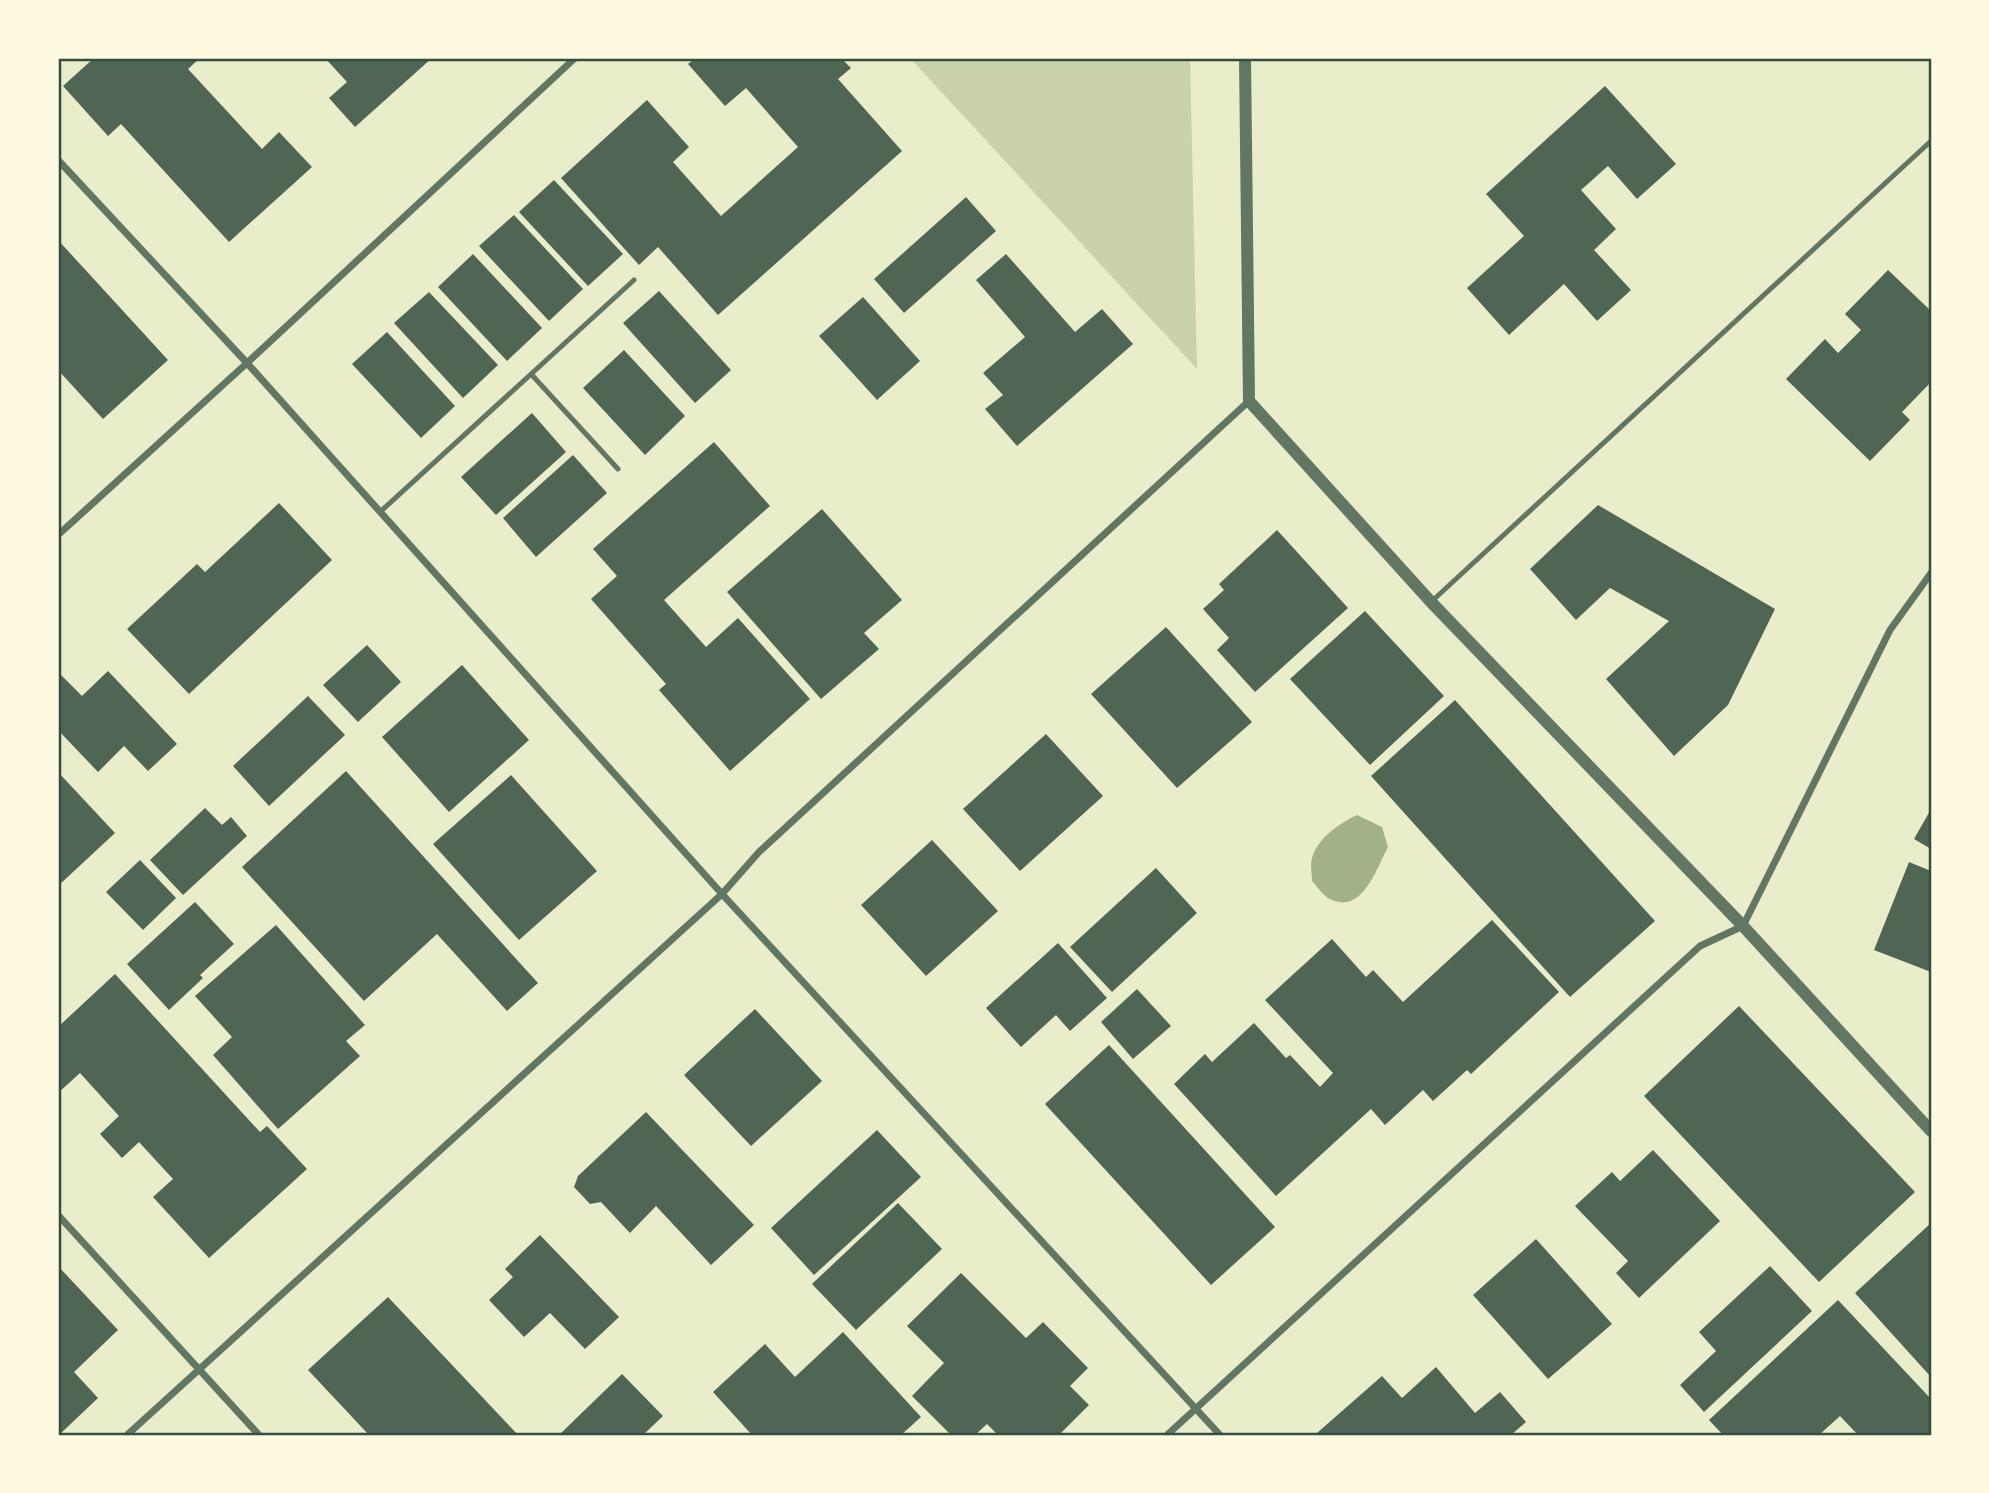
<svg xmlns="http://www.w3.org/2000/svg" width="1989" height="1493" viewBox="0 0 1989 1493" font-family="'Nunito Sans',sans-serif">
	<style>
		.green { fill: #cad2ad }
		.water { fill: #a3b18a }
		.building { fill: #4f6655 }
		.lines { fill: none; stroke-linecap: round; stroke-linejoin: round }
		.service { stroke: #617663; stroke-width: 5 }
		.minor { stroke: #617663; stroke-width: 7 }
		.tertiary { stroke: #617663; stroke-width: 12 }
		.neatline { fill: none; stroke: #344e41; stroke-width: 2.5 }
	</style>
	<rect width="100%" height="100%" fill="#e9edc9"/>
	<path class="green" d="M 910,58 L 1190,58 L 1197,369 Z"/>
	<path class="water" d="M 1357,815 L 1382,827 L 1388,847 C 1376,869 1362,917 1328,898 C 1322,894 1317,886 1312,881 C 1312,876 1311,870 1311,864 C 1313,841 1338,824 1357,815 Z"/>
	<path class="building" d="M 94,58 L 200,58 L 188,69 L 262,149 L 279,132 L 312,167 L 229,242 L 121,124 L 108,136 L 63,86 Z
		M 325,58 L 432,58 L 355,127 L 329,98 L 347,82 Z
		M 695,58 L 841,58 L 851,68 L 838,79 L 902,151 L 718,315 L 658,247 L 639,265 L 561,178 L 647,100 L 689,147 L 673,162 L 721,216 L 798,147 L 746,88 L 725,106 L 688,64 Z
		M 1605,86 L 1676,164 L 1637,199 L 1608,166 L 1581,190 L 1616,229 L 1594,250 L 1631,290 L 1597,321 L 1564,284 L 1509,335 L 1467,288 L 1524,236 L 1486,194 Z
		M 554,180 L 623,254 L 588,286 L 519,212 Z
		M 966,197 L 996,231 L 904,313 L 874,279 Z
		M 514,215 L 583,289 L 549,321 L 479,246 Z
		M 58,240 L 168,360 L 103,419 L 58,370 Z
		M 473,254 L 542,328 L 507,361 L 438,287 Z
		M 1006,254 L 1075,332 L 1102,309 L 1133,344 L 1017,446 L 985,409 L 1003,395 L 983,373 L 1025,337 L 976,280 Z
		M 1888,270 L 1931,311 L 1931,382 L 1902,412 L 1910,420 L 1870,461 L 1786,379 L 1825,339 L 1838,353 L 1861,330 L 1845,314 Z
		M 659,291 L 731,370 L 695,403 L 623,323 Z
		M 429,292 L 498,365 L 463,398 L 394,323 Z
		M 863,297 L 920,361 L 877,400 L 819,336 Z
		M 387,332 L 455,406 L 421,438 L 352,364 Z
		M 624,350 L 685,416 L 645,455 L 583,388 Z
		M 532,413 L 566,452 L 496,515 L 461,477 Z
		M 714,442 L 770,506 L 664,600 L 706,647 L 738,618 L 810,699 L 730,771 L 659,690 L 666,684 L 591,599 L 617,576 L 593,549 Z
		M 573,455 L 607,493 L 536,557 L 503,518 Z
		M 279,503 L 332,560 L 189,694 L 127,629 L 197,564 L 205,572 Z
		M 1598,505 L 1775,609 L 1728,705 L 1674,756 L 1606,679 L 1669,621 L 1610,588 L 1576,620 L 1530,569 Z
		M 822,509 L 902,600 L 864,633 L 879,649 L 821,699 L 727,592 Z
		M 1277,530 L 1348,608 L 1255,692 L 1217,650 L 1229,638 L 1203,609 L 1224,590 L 1219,584 Z
		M 1365,611 L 1444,696 L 1370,765 L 1290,679 Z
		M 1166,627 L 1252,722 L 1177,788 L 1091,694 Z
		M 367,645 L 401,682 L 358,722 L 323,685 Z
		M 462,665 L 529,740 L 449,812 L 382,737 Z
		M 108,671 L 177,744 L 148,771 L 124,746 L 98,772 L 58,730 L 58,677 L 61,675 L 82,696 Z
		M 308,696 L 345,735 L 269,806 L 233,766 Z
		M 1455,700 L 1655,921 L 1570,997 L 1371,776 Z
		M 1046,734 L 1103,796 L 1020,871 L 963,809 Z
		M 346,771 L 538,983 L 507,1011 L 437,934 L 364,1001 L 242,867 Z
		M 58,772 L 115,833 L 58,886 Z
		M 511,775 L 597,871 L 519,940 L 433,844 Z
		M 205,808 L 222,825 L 231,817 L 247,836 L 183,895 L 150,860 Z
		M 1931,809 L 1931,849 L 1914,839 Z
		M 932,840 L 998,911 L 926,976 L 861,905 Z
		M 140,860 L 176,898 L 143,930 L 106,892 Z
		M 1909,862 L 1931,871 L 1931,972 L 1874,950 Z
		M 1156,868 L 1197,913 L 1112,992 L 1070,947 Z
		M 195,902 L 234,944 L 200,975 L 203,978 L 169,1010 L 127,964 Z
		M 1492,920 L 1559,992 L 1471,1074 L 1467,1070 L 1433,1101 L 1423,1090 L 1385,1125 L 1371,1109 L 1276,1196 L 1174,1084 L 1205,1054 L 1212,1062 L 1254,1023 L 1286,1058 L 1290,1055 L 1320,1087 L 1333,1073 L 1265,1000 L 1332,939 L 1366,977 L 1373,970 L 1403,1002 Z
		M 276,925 L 365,1025 L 346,1041 L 360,1056 L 278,1129 L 213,1055 L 232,1037 L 195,996 Z
		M 1058,943 L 1107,998 L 1070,1031 L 1056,1015 L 1021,1047 L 986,1008 Z
		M 115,974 L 260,1132 L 267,1126 L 307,1169 L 209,1258 L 153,1197 L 173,1179 L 139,1142 L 122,1158 L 100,1134 L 119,1116 L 80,1073 L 58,1093 L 58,1027 Z
		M 1137,989 L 1171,1026 L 1133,1059 L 1101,1022 Z
		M 1739,1006 L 1915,1192 L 1819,1282 L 1644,1096 Z
		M 755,1009 L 822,1081 L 751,1146 L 684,1075 Z
		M 1109,1045 L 1275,1227 L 1211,1285 L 1045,1104 Z
		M 646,1112 L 754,1225 L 711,1265 L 656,1206 L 630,1233 L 601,1202 L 590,1204 L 574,1187 L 578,1176 Z
		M 877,1130 L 921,1177 L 814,1275 L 771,1228 Z
		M 1653,1150 L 1720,1221 L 1639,1298 L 1616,1273 L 1628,1261 L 1575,1206 L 1612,1172 L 1620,1181 Z
		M 898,1203 L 942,1249 L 856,1330 L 812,1284 Z
		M 1931,1223 L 1931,1377 L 1855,1293 Z
		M 540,1235 L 619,1317 L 585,1349 L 550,1313 L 524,1337 L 489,1300 L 513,1277 L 505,1269 Z
		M 1536,1239 L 1612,1324 L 1548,1379 L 1473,1295 Z
		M 58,1266 L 118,1330 L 74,1372 L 98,1398 L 59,1435 Z
		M 1770,1266 L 1812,1311 L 1704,1412 L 1680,1385 L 1716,1351 L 1699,1332 Z
		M 961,1273 L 1026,1338 L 1043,1322 L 1088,1368 L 1070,1386 L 1089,1405 L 1059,1435 L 998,1435 L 987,1424 L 975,1435 L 951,1435 L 912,1396 L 944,1363 L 907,1326 Z
		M 388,1297 L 518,1435 L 369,1435 L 308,1370 Z
		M 1838,1300 L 1931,1399 L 1931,1435 L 1858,1435 L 1840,1416 L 1819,1435 L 1723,1435 L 1709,1420 Z
		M 843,1332 L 921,1417 L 901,1435 L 752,1435 L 713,1392 L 765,1344 L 795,1377 Z
		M 1436,1367 L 1475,1413 L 1500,1392 L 1526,1422 L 1511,1435 L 1319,1435 L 1317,1433 L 1382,1376 L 1402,1398 Z
		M 622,1374 L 663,1416 L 643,1435 L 559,1435 Z"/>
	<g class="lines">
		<path class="service" d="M 531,374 L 618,469
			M 380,512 L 634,280
			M 1431,602 L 1931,141"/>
		<path class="minor" d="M 58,160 L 247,363 L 722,894 L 1220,1435
			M 58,535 L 247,363 L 575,58
			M 58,1215 L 259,1435
			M 127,1435 L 722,894 L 759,852 L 1249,401
			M 1167,1435 L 1700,946 L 1743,926 L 1890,630 L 1931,573"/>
		<path class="tertiary" d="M 1245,58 L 1249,401 L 1431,602 L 1743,926 L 1931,1131"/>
	</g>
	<rect width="1989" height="1493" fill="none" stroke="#fefae0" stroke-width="119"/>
	<rect x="60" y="60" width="1870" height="1374" class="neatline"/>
</svg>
